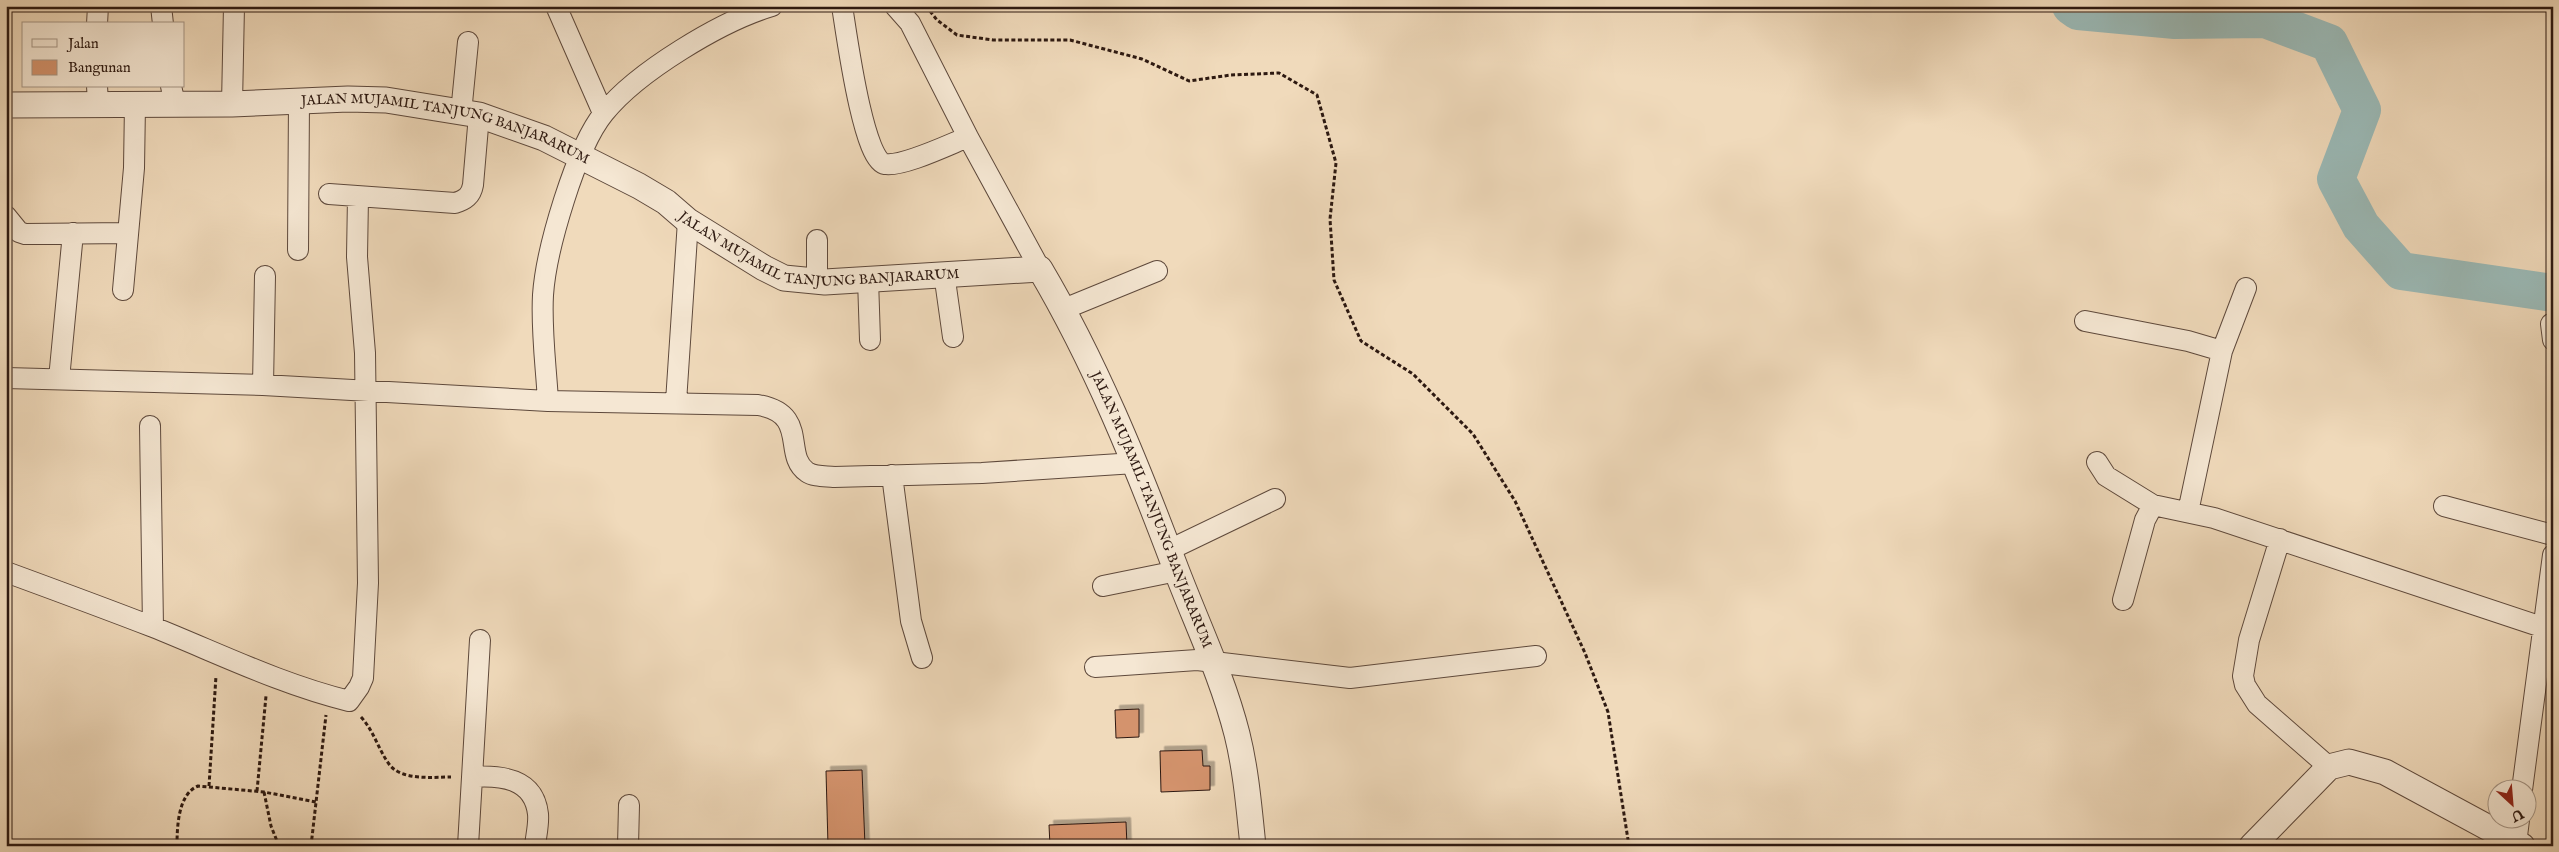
<svg xmlns="http://www.w3.org/2000/svg" width="2559" height="852" viewBox="0 0 2559 852" font-family="'IM FELL English',serif">
	<style>
		.lines { fill: none; stroke-linecap: round; stroke-linejoin: round }
		.river { stroke: #9bbab7; stroke-width: 38 }
		.building { fill: #d4936d; stroke: #2d1911; filter: url(#shadow) }
		.minor-casing { stroke: #5e493c; stroke-width: 22 }
		.tertiary-casing { stroke: #5e493c; stroke-width: 27 }
		.path { stroke: #2d1911; stroke-width: 3; stroke-dasharray: 4 2.5; stroke-linecap: butt }
		.minor { stroke: #f5e7d3; stroke-width: 20 }
		.tertiary { stroke: #f5e7d3; stroke-width: 25 }
		.labels { text-anchor: middle; dominant-baseline: central; stroke-width: 4.5; stroke-linejoin: round; paint-order: stroke }
		.street-label { font-size: 14px; fill: #2d1911; stroke: #f5e7d3 }
	</style>
	<defs>
		<filter id="shadow"><feDropShadow dx="4.5" dy="-4.5" stdDeviation="0" flood-color="#0004"/></filter>
	</defs>
	<rect width="100%" height="100%" fill="#f0dabb"/>
	<filter id="stains"><feTurbulence type="fractalNoise" baseFrequency=".004" numOctaves="4"/><feColorMatrix values="0 0 0 0 .2 0 0 0 0 .09 0 0 0 0 .02 0 0 0 .5 -.17"/></filter>
	<radialGradient id="worn" r=".72"><stop offset=".6" stop-color="#630" stop-opacity="0"/><stop offset="1" stop-color="#630" stop-opacity=".3"/></radialGradient>
	<g class="lines">
		<path class="river" d="M 2071,6 L 2078,11 L 2175,20 L 2265,19 L 2329,43 L 2362,110 L 2336,179 L 2361,226 L 2401,271 L 2553,293"/>
	</g>
	<path class="building" d="M 1139,709 L 1139,737 L 1116,738 L 1115,710 Z
		M 1202,750 L 1203,766 L 1210,766 L 1210,790 L 1161,792 L 1160,751 Z
		M 862,770 L 865,846 L 828,846 L 826,771 Z
		M 1126,822 L 1127,846 L 1050,846 L 1049,825 Z"/>
	<g class="lines">
		<defs>
			<path id="minor" d="M 161,6 L 163,24
				M 556,6 L 603,113
				M 842,6 C 846,30 863,161 885,164 C 903,167 950,144 968,137
				M 895,6 L 910,23 L 968,137 L 1040,269
				M 97,24 L 98,6
				M 97,86 L 98,103
				M 171,86 L 175,104
				M 232,104 L 234,6
				M 461,113 L 468,42
				M 329,194 L 455,203 C 465,200 471,196 473,185 L 479,115
				M 6,216 L 19,232 L 25,234 L 128,233
				M 817,240 L 817,282
				M 298,250 L 299,100
				M 944,273 L 953,337
				M 868,279 L 870,340
				M 123,290 L 134,168 L 135,104
				M 1064,309 L 1157,271
				M 2085,321 L 2188,341 L 2222,351
				M 2551,324 L 2553,340
				M 6,378 L 263,385 L 548,401 L 758,405 C 810,414 782,455 807,472 C 814,477 826,476 834,477 L 982,473 L 1135,463
				M 59,379 L 73,233
				M 263,385 L 265,276
				M 548,401 C 546,366 541,330 543,295 C 546,250 576,147 604,113 C 637,72 721,21 772,6
				M 676,402 L 688,221
				M 150,426 L 153,627
				M 2097,462 L 2106,476 L 2153,505 L 2214,518 L 2542,627
				M 892,475 L 911,621 L 922,658
				M 2444,506 L 2553,535
				M 2188,512 L 2222,351 L 2246,288
				M 2280,539 L 2249,640 L 2243,676 L 2245,685 L 2257,704 L 2329,767
				M 1169,550 L 1275,499
				M 6,572 C 55,590 104,608 153,627 C 218,653 280,684 349,701 L 359,687 L 363,678 L 368,583 L 365,353 L 357,257 L 358,197
				M 1103,586 L 1177,571
				M 2123,600 L 2145,520 L 2153,505
				M 1095,667 L 1197,660 L 1350,678 L 1536,656
				M 472,777 C 501,775 534,778 538,814 C 539,824 536,836 535,846
				M 2522,790 L 2553,555
				M 2516,844 L 2519,820
				M 468,846 L 480,640
				M 628,846 L 629,805"/>
			<g id="tertiary">
				<path id="s1" d="M 6,105 L 232,104 L 348,99 L 386,100 L 479,115 L 544,138 L 639,186 L 666,202 L 688,221 L 764,268 L 784,278 L 825,282 L 1040,269 C 1095,362 1136,463 1174,564 C 1195,620 1222,675 1237,734 C 1246,770 1249,808 1253,846"/>
				<path d="M 2252,846 L 2329,767 L 2349,762 L 2385,772 L 2522,846"/>
			</g>
		</defs>
		<use href="#minor" class="minor-casing"/>
		<use href="#tertiary" class="tertiary-casing"/>
		<path class="path" d="M 926,6 L 937,20 L 957,35 L 993,40 L 1070,40 L 1142,59 L 1189,81 L 1231,75 L 1279,73 L 1317,95 L 1336,163 L 1330,219 L 1334,280 L 1361,341 L 1413,374 L 1473,434 L 1515,501 L 1585,653 L 1608,712 L 1629,846
			M 361,717 C 374,731 378,749 389,764 C 401,781 433,777 451,777
			M 209,786 L 216,676
			M 257,791 L 266,696
			M 264,792 L 271,826 L 279,846
			M 177,846 C 177,827 178,794 198,786 L 264,792 L 316,802
			M 311,846 L 326,715"/>
		<use href="#minor" class="minor"/>
		<use href="#tertiary" class="tertiary"/>
	</g>
	<g class="labels">
		<g class="street-label">
			<text stroke="none"><textPath href="#s1" startOffset="444">JALAN MUJAMIL TANJUNG BANJARARUM</textPath></text>
			<text stroke="none"><textPath href="#s1" startOffset="849">JALAN MUJAMIL TANJUNG BANJARARUM</textPath></text>
			<text stroke="none"><textPath href="#s1" startOffset="1344">JALAN MUJAMIL TANJUNG BANJARARUM</textPath></text>
		</g>
	</g>
	<rect width="2559" height="852" fill="none" stroke="#f0dabb" stroke-width="25"/>
	<rect x="8" y="8" width="2544" height="837" fill="none" stroke="#2d1911" stroke-width="2.5"/>
	<rect x="12" y="12" width="2534" height="827" fill="none" stroke="#2d1911"/>
	<rect x="22" y="22" width="162" height="65" fill="#f5e7d3" stroke="#a59585"/>
	<rect x="32" y="39" width="25" height="8" fill="#f5e7d3" stroke="#a59585"/>
	<text x="68" y="48" font-size="15" fill="#2d1911">Jalan</text>
	<rect x="32" y="60" width="25" height="15" fill="#d4936d" stroke="#a59585"/>
	<text x="68" y="72" font-size="15" fill="#2d1911">Bangunan</text>
	<g transform="translate(2512 804) rotate(154)"><circle r="24" fill="#f5e7d3" stroke="#a59585"/>
	<path d="M0-4L9 19L0 12L-9 19Z" fill="#8f2418"/>
	<text y="-8" font-size="14" font-weight="bold" text-anchor="middle" fill="#2d1911">U</text>
	</g>
	<rect width="100%" height="100%" filter="url(#stains)"/>
	<rect width="100%" height="100%" fill="url(#worn)"/>
</svg>
